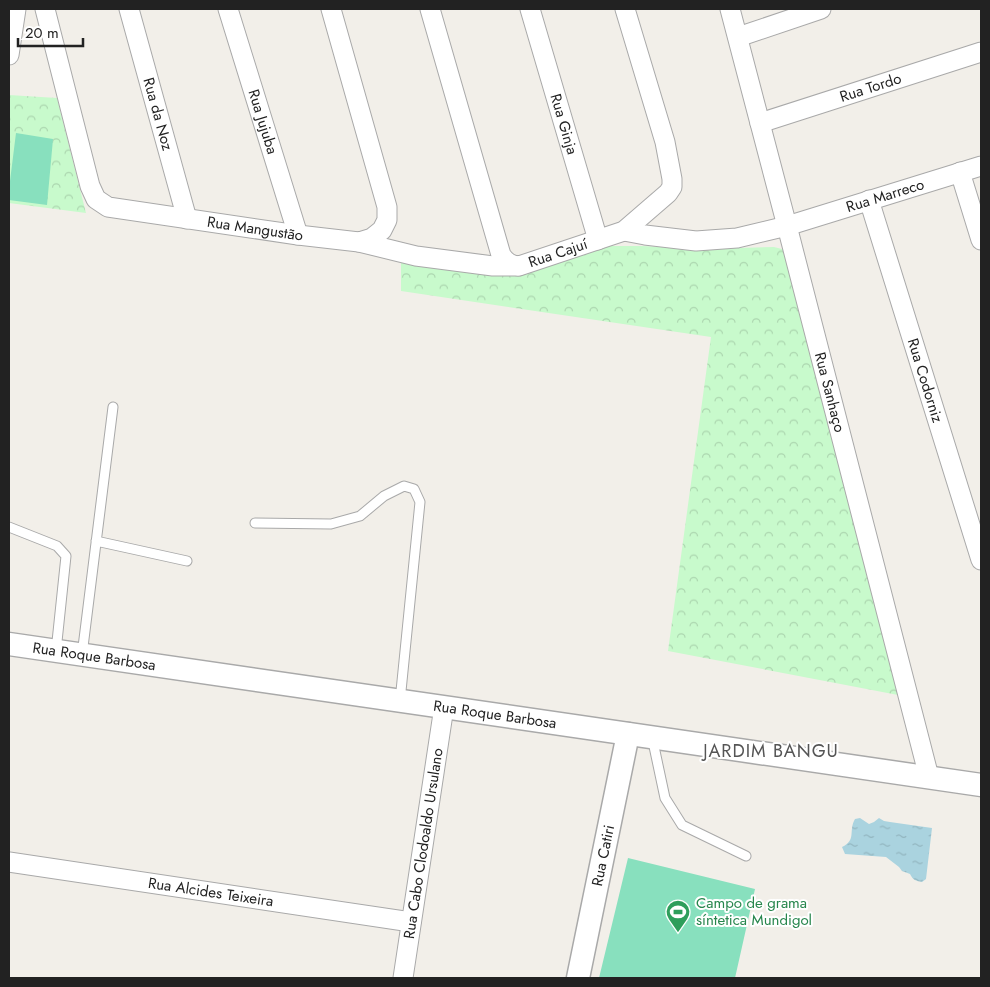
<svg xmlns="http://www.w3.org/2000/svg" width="990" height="987" viewBox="0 0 990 987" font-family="Jost,sans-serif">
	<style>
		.park { fill: url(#park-crowns) }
		.pitch { fill: #88e0be }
		.water { fill: url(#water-ripples) }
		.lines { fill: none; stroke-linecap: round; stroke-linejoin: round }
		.service-casing { stroke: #a9a9a9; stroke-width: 11 }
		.minor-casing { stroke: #a9a9a9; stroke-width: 21 }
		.tertiary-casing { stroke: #a9a9a9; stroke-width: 25 }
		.service { stroke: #fff; stroke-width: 9 }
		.minor { stroke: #fff; stroke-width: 19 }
		.tertiary { stroke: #fff; stroke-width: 22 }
		.labels { text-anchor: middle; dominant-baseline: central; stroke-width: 4; stroke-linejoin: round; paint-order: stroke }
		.street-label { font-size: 15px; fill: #222; stroke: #fff }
		.leisure-label { font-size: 15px; fill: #27864d; stroke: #fff; text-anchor: start }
		.quarter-label { font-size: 18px; letter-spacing: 1px; fill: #555; stroke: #fff }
	</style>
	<defs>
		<pattern id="park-crowns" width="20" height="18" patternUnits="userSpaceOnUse" patternTransform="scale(1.25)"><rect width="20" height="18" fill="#c8facc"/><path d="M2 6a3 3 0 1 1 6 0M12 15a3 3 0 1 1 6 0" fill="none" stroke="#acd6af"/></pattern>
		<pattern id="water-ripples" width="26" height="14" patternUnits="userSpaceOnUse" patternTransform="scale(1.25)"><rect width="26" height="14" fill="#aad3df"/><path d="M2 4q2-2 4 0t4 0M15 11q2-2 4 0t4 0" fill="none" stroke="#92b5bf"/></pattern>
	</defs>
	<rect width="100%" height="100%" fill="#f2efe9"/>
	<path class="park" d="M 9,95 L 57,98 L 86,213 L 9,203 Z
		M 598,246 L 642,246 L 702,249 L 774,247 L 786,250 L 898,695 L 668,651 L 711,337 L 401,291 L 401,262 L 512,272 Z"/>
	<path class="pitch" d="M 16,133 L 53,139 L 47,205 L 9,200 L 9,189 Z
		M 628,858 L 755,889 L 735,978 L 599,978 Z"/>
	<path class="water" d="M 860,818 L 869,824 L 874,822 L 879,818 L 884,821 L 890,822 L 932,828 L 926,879 L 922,882 C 916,881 913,880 910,874 L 902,871 L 899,867 L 886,857 L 845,854 L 842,847 C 857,840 848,831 855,819 Z"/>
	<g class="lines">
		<defs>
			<path id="service" d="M 255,523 L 331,524 L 360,516 L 384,496 L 404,486 L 414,489 L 420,502 L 400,701
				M 9,527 L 57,546 L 66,556 L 56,651
				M 96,541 L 187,561
				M 82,655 L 113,407
				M 652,737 L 665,798 L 682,825 L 746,856"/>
			<g id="minor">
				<path id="s1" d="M 45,9 L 90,186 L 96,199 L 108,207 L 298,235 L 359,242 L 372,238 L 382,230 L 387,220 L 387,207 L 331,9"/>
				<path id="s2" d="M 129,9 L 187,219"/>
				<path id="s3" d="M 228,9 L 298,235"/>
				<path id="s4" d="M 430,9 L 501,255 C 506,262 510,265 519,266 L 624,231 L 668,193 L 672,187 L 672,179 L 665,142 L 625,9"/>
				<path id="s5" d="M 530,9 L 598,240"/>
				<path id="s6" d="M 730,9 L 787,226 L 929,777"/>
				<path d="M 738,37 L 821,9"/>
				<path d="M 9,55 L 16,9"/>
				<path id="s7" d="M 760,123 L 981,52"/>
				<path d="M 960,172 L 981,240"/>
				<path id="s8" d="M 869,200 L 981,560"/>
				<path id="s9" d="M 624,231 L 645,235 L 696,241 L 737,238 L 787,226 L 981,166"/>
				<path d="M 359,242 L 416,256 L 493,266 L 518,266"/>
				<path id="s10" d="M 9,862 L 411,922"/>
				<path id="s11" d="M 403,978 L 444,707"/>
			</g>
			<g id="tertiary">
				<path id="s12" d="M 9,644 L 981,785"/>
				<path id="s13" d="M 578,978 L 628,734"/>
			</g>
		</defs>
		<use href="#service" class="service-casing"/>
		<use href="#minor" class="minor-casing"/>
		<use href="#tertiary" class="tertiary-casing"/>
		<use href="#service" class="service"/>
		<use href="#minor" class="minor"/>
		<use href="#tertiary" class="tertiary"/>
	</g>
	<defs>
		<symbol id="stadium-pin" viewBox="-11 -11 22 30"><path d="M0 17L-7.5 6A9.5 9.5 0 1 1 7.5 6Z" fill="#2e9e5b" stroke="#fff"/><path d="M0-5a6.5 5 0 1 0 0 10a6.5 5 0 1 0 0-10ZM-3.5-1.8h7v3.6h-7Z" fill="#fff"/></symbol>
	</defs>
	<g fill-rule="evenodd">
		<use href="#stadium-pin" x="664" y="898" width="28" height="38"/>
	</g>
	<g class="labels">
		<g class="street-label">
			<text stroke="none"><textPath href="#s7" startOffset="116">Rua Tordo</textPath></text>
			<text stroke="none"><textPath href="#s2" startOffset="109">Rua da Noz</textPath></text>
			<text stroke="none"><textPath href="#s3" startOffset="118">Rua Jujuba</textPath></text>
			<text stroke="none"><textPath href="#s5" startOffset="120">Rua Ginja</textPath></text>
			<text stroke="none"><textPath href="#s9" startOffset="268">Rua Marreco</textPath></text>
			<text stroke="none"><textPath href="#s1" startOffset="360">Rua Mangustão</textPath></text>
			<text stroke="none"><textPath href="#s4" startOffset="319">Rua Cajuí</textPath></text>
			<text stroke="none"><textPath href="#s8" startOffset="189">Rua Codorniz</textPath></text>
			<text stroke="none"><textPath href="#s6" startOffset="396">Rua Sanhaço</textPath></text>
			<text stroke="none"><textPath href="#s12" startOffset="86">Rua Roque Barbosa</textPath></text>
			<text stroke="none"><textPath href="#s12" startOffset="491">Rua Roque Barbosa</textPath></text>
			<text stroke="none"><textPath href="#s11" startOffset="136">Rua Cabo Clodoaldo Ursulano</textPath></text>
			<text stroke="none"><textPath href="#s13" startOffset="125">Rua Catiri</textPath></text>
			<text stroke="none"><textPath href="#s10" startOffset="204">Rua Alcides Teixeira</textPath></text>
		</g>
		<g class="leisure-label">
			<text x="696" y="903">Campo de grama<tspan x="696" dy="17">síntetica Mundigol</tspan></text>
		</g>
		<g class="quarter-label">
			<text x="771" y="751">JARDIM BANGU</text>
		</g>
	</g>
	<rect width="990" height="987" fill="none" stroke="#222222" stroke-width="20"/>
	<path d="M18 38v8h65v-8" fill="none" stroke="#222222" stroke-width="2.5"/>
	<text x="25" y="38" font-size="15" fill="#222222" stroke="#ffffff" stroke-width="4" paint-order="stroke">20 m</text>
</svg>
